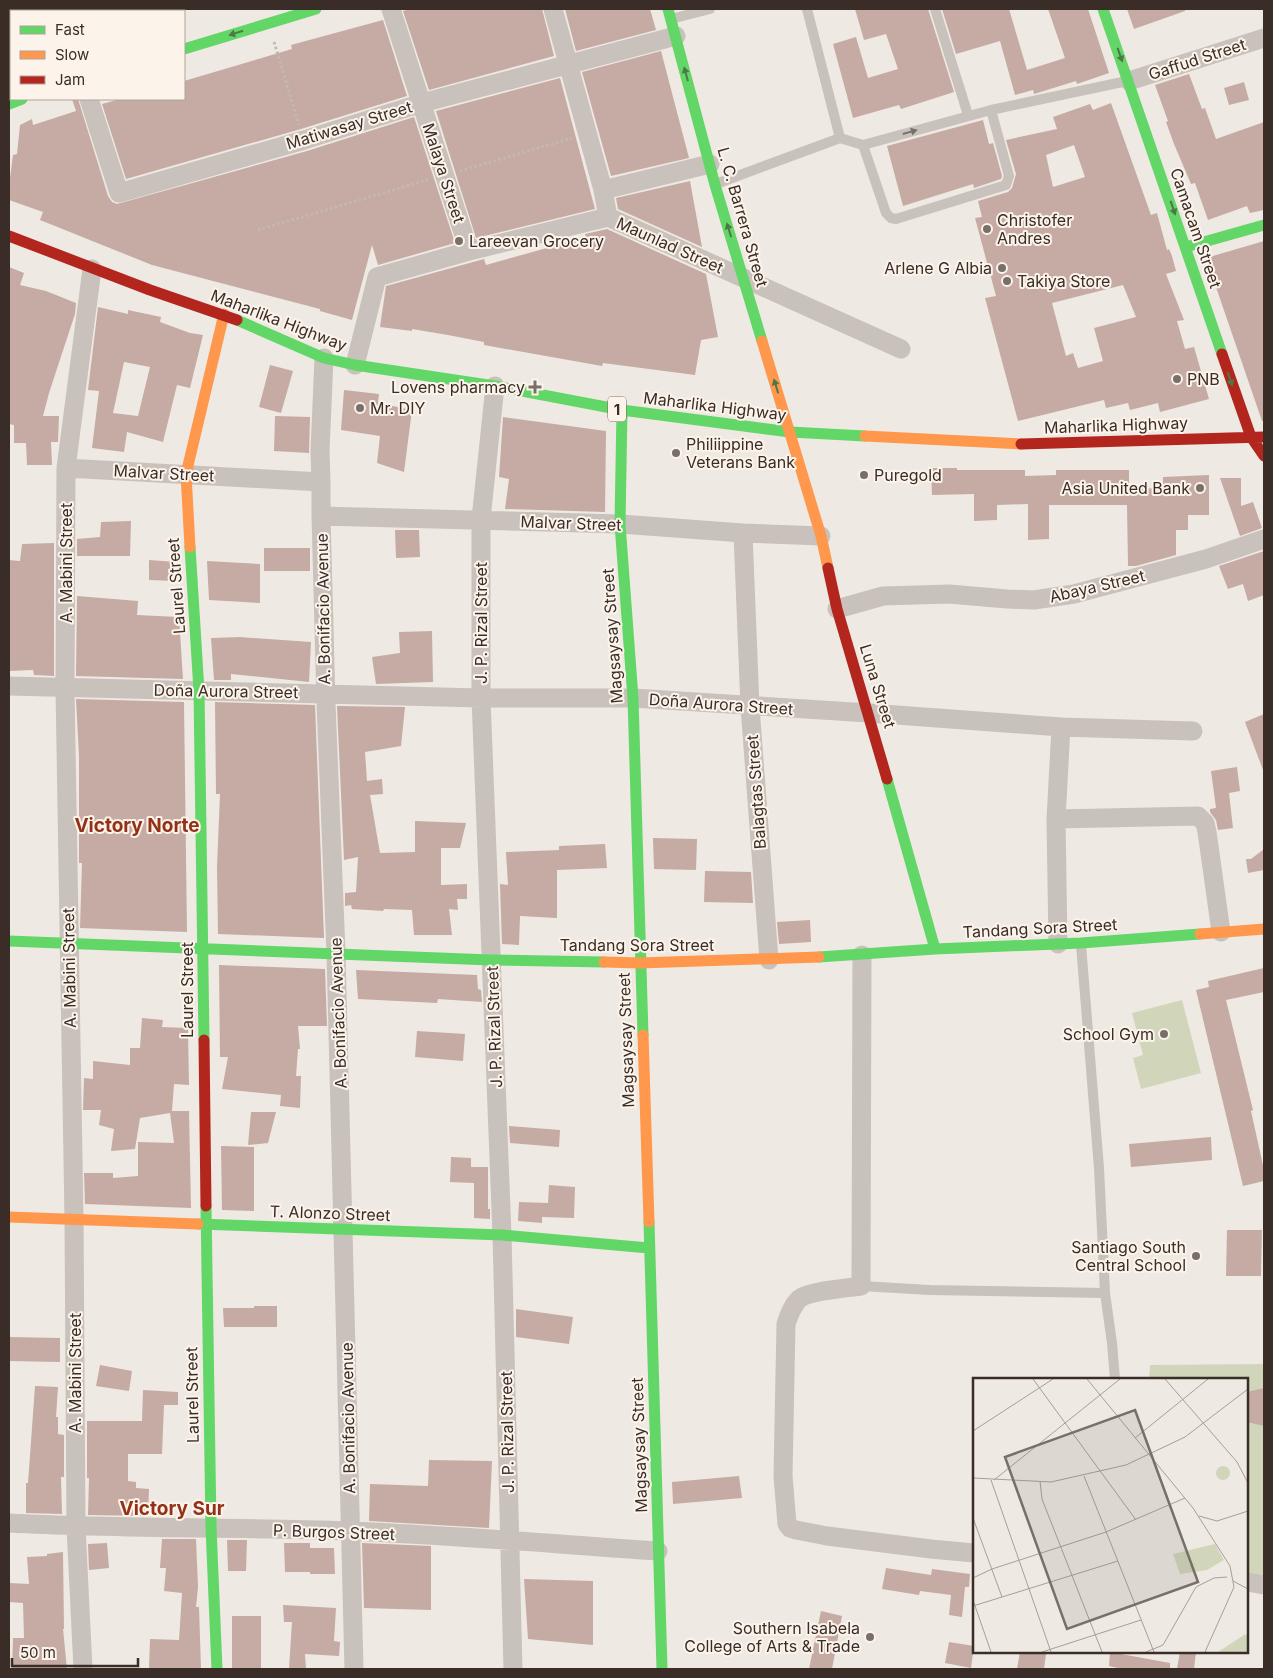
<svg xmlns="http://www.w3.org/2000/svg" width="1273" height="1678" viewBox="0 0 1273 1678" font-family="Inter,sans-serif">
	<style>
		.green { fill: #d1d6bb }
		.building { fill: #c5aba3; fill-rule: evenodd }
		.lines { fill: none; stroke-linecap: round; stroke-linejoin: round }
		.path { stroke: #c2b9b3; stroke-width: 3; stroke-dasharray: 2.5 2.5; stroke-linecap: butt }
		.lane { stroke: #c9c1bb; stroke-width: 10 }
		.street { stroke: #c9c1bb; stroke-width: 19 }
		.fast { stroke: #63d668; stroke-width: 11 }
		.slow { stroke: #ff974d; stroke-width: 11 }
		.jam { stroke: #b3261e; stroke-width: 11 }
		.oneway { fill: #4c7945 }
		.oneway2 { fill: #7a706a }
		.poi-dot { fill: #796f69; stroke: #fcf3ea; stroke-width: 2 }
		.labels { text-anchor: middle; dominant-baseline: central; stroke-width: 4; stroke-linejoin: round; paint-order: stroke }
		.shield { fill: #fcf3ea; stroke: #746862; stroke-width: 1 }
		.shield-label { font-size: 15px; font-weight: bold; fill: #3a2d28 }
		.street-label { font-size: 16px; fill: #3a2d28; stroke: #fcf3ea }
		.poi-label { font-size: 16px; fill: #3a2d28; stroke: #fcf3ea; text-anchor: start }
		.quarter-label { font-size: 19px; font-weight: bold; fill: #933118; stroke: #fcf3ea }
		.inset-road { fill: none; stroke: #a79e98; stroke-width: 1 }
		.view { fill: #796f69; fill-opacity: 0.15; stroke: #796f69; stroke-width: 2.5 }
		.inset-edge { fill: none; stroke: #3a2d28; stroke-width: 2.5 }
	</style>
	<rect width="100%" height="100%" fill="#efe9e3"/>
	<path class="green" d="M 1182,1000 L 1201,1073 L 1141,1089 L 1133,1058 L 1143,1055 L 1132,1013 Z
		M 1264,1364 L 1264,1584 L 1247,1581 L 1247,1379 L 1149,1379 L 1150,1365 Z"/>
	<path class="building" d="M 411,9 L 542,9 L 554,56 L 429,90 L 403,11 Z
		M 565,9 L 650,9 L 656,30 L 576,51 Z
		M 855,9 L 928,9 L 954,92 L 901,109 L 899,105 L 853,118 L 833,44 L 856,37 L 868,78 L 898,69 L 886,34 L 864,40 Z
		M 942,9 L 1009,9 L 1027,70 L 1065,58 L 1048,9 L 1088,9 L 1109,73 L 1077,84 L 1076,81 L 1034,94 L 1033,90 L 1015,95 L 1000,41 L 956,54 Z
		M 1127,9 L 1185,9 L 1185,11 L 1134,29 Z
		M 383,20 L 407,96 L 301,129 L 126,179 L 102,104 L 120,99 L 184,99 L 184,81 L 292,49 L 291,45 Z
		M 661,51 L 689,158 L 611,176 L 582,72 Z
		M 1189,74 L 1202,109 L 1205,108 L 1216,139 L 1264,122 L 1264,210 L 1250,213 L 1247,206 L 1208,220 L 1195,183 L 1191,184 L 1174,144 L 1166,122 L 1168,121 L 1155,85 Z
		M 560,78 L 595,209 L 476,238 L 436,111 Z
		M 1244,82 L 1249,100 L 1229,105 L 1224,88 Z
		M 72,99 L 78,99 L 108,196 L 112,202 L 117,204 L 307,151 L 414,117 L 455,243 L 378,265 L 372,245 L 352,320 L 320,311 L 320,309 L 152,265 L 40,220 L 43,212 L 9,200 L 9,186 L 13,155 L 17,154 L 20,125 L 32,119 L 33,125 L 76,111 Z
		M 1111,103 L 1151,215 L 1157,213 L 1167,250 L 1169,249 L 1172,256 L 1176,271 L 1166,274 L 1184,320 L 1177,321 L 1185,349 L 1194,347 L 1209,399 L 1160,412 L 1158,403 L 1130,410 L 1128,403 L 1106,408 L 1104,400 L 1018,421 L 985,298 L 996,296 L 975,218 L 982,217 L 978,201 L 1008,192 L 1012,188 L 1016,174 L 1006,140 L 1057,129 L 1053,117 L 1090,104 L 1093,110 ZM 1074,145 L 1085,177 L 1053,187 L 1046,155 ZM 1123,285 L 1136,317 L 1094,328 L 1103,361 L 1078,368 L 1073,353 L 1066,356 L 1052,303 Z
		M 983,120 L 989,144 L 993,143 L 1002,176 L 1001,179 L 974,188 L 973,184 L 903,206 L 887,146 Z
		M 690,181 L 702,247 L 618,209 L 616,198 Z
		M 607,229 L 706,274 L 718,337 L 701,340 L 695,375 L 603,363 L 602,366 L 484,345 L 484,342 L 448,335 L 412,329 L 412,331 L 380,327 L 386,286 L 484,259 L 486,265 L 586,237 L 585,234 Z
		M 1264,241 L 1264,421 L 1262,421 L 1206,258 Z
		M 9,267 L 24,273 L 20,285 L 46,291 L 76,303 L 75,314 L 49,393 L 43,416 L 59,416 L 58,442 L 51,442 L 52,465 L 27,465 L 26,443 L 14,443 L 14,425 L 9,424 Z
		M 98,307 L 128,314 L 128,310 L 161,317 L 160,322 L 190,333 L 203,335 L 190,388 L 177,385 L 163,442 L 127,432 L 124,452 L 92,448 L 99,391 L 88,390 ZM 124,362 L 150,367 L 138,416 L 113,413 Z
		M 270,365 L 293,371 L 281,413 L 259,407 Z
		M 344,390 L 379,394 L 378,403 L 412,410 L 404,472 L 377,463 L 380,436 L 341,430 Z
		M 275,416 L 310,417 L 309,453 L 274,451 Z
		M 503,417 L 606,431 L 605,512 L 505,509 L 509,479 L 499,477 Z
		M 931,468 L 957,468 L 957,470 L 1025,470 L 1025,476 L 1056,475 L 1056,470 L 1129,470 L 1129,489 L 1163,488 L 1163,477 L 1209,475 L 1209,515 L 1188,515 L 1188,530 L 1176,530 L 1176,555 L 1136,566 L 1128,566 L 1127,505 L 1049,505 L 1049,539 L 1028,540 L 1028,504 L 997,505 L 997,520 L 974,521 L 974,494 L 932,495 Z
		M 1220,478 L 1241,478 L 1241,506 L 1253,502 L 1262,528 L 1240,536 Z
		M 131,521 L 130,556 L 77,556 L 77,539 L 100,537 L 101,522 Z
		M 395,530 L 419,530 L 420,557 L 396,558 Z
		M 54,543 L 54,676 L 34,675 L 33,670 L 9,671 L 9,560 L 20,561 L 22,544 Z
		M 264,548 L 310,548 L 310,571 L 264,571 Z
		M 1264,551 L 1264,595 L 1248,601 L 1243,584 L 1228,589 L 1219,566 Z
		M 149,560 L 176,562 L 177,581 L 149,580 Z
		M 207,561 L 260,564 L 260,603 L 209,600 Z
		M 77,596 L 138,601 L 137,615 L 179,617 L 183,679 L 76,676 Z
		M 432,631 L 433,682 L 376,684 L 372,657 L 400,653 L 399,632 Z
		M 240,637 L 311,642 L 309,682 L 231,674 L 231,680 L 214,680 L 211,638 Z
		M 76,699 L 184,702 L 187,932 L 80,928 L 82,863 L 79,863 L 79,756 Z
		M 215,702 L 315,705 L 324,938 L 218,934 L 217,867 L 220,794 L 216,794 Z
		M 337,706 L 405,707 L 401,746 L 365,752 L 367,781 L 382,779 L 383,794 L 370,795 L 380,853 L 415,852 L 415,821 L 466,823 L 460,848 L 441,848 L 441,885 L 467,884 L 467,899 L 457,899 L 458,910 L 449,909 L 452,935 L 414,935 L 412,910 L 384,909 L 383,911 L 352,909 L 351,905 L 345,906 L 345,893 L 356,892 L 358,857 L 344,860 Z
		M 1264,714 L 1264,769 L 1263,770 L 1245,722 Z
		M 1237,767 L 1240,791 L 1229,793 L 1233,828 L 1218,830 L 1216,820 L 1210,812 L 1210,809 L 1216,808 L 1211,771 Z
		M 653,838 L 697,839 L 696,870 L 654,869 Z
		M 605,844 L 607,868 L 557,870 L 557,918 L 520,916 L 519,945 L 502,944 L 500,884 L 508,885 L 506,852 L 559,850 L 559,846 Z
		M 1264,849 L 1264,870 L 1248,873 L 1246,859 L 1251,859 Z
		M 705,871 L 751,872 L 753,903 L 704,902 Z
		M 810,920 L 811,942 L 779,944 L 777,922 Z
		M 219,965 L 325,969 L 327,1026 L 298,1026 L 300,1049 L 298,1049 L 296,1076 L 301,1076 L 300,1108 L 280,1106 L 281,1095 L 222,1089 L 228,1057 L 220,1057 Z
		M 1264,968 L 1264,992 L 1226,1000 L 1253,1110 L 1251,1111 L 1264,1170 L 1264,1181 L 1243,1186 L 1196,990 L 1209,987 L 1208,981 Z
		M 356,970 L 477,975 L 478,989 L 481,990 L 482,1002 L 438,999 L 437,1003 L 358,999 Z
		M 142,1018 L 163,1020 L 162,1027 L 188,1028 L 189,1085 L 174,1084 L 172,1111 L 189,1111 L 191,1208 L 85,1204 L 84,1173 L 113,1173 L 113,1178 L 138,1176 L 138,1142 L 174,1143 L 170,1113 L 140,1118 L 135,1149 L 111,1151 L 114,1129 L 99,1125 L 101,1110 L 83,1110 L 84,1078 L 93,1079 L 93,1061 L 130,1065 L 130,1048 L 140,1048 Z
		M 417,1031 L 465,1034 L 463,1061 L 415,1057 Z
		M 251,1112 L 276,1112 L 268,1143 L 248,1145 Z
		M 509,1126 L 560,1130 L 559,1147 L 510,1143 Z
		M 1211,1137 L 1212,1160 L 1131,1167 L 1129,1144 Z
		M 221,1146 L 254,1147 L 254,1211 L 222,1210 Z
		M 451,1157 L 471,1158 L 471,1167 L 488,1167 L 488,1209 L 490,1209 L 490,1219 L 474,1218 L 474,1183 L 450,1182 Z
		M 549,1185 L 575,1187 L 574,1218 L 542,1217 L 542,1223 L 518,1221 L 519,1202 L 548,1203 Z
		M 1227,1230 L 1262,1230 L 1261,1276 L 1226,1276 Z
		M 254,1306 L 277,1306 L 277,1327 L 224,1327 L 223,1308 L 254,1308 Z
		M 516,1309 L 573,1317 L 569,1344 L 516,1337 Z
		M 10,1337 L 60,1338 L 60,1362 L 9,1361 Z
		M 100,1365 L 132,1371 L 129,1391 L 96,1386 Z
		M 35,1386 L 58,1387 L 56,1417 L 58,1417 L 58,1434 L 64,1435 L 64,1477 L 61,1477 L 62,1514 L 26,1513 L 26,1483 L 28,1483 Z
		M 1264,1388 L 1264,1426 L 1247,1422 L 1247,1392 Z
		M 143,1390 L 178,1392 L 178,1405 L 164,1405 L 162,1454 L 128,1454 L 128,1481 L 136,1482 L 136,1488 L 149,1489 L 148,1516 L 88,1515 L 89,1478 L 87,1478 L 87,1421 L 142,1421 Z
		M 429,1460 L 492,1461 L 489,1528 L 369,1521 L 370,1484 L 428,1486 Z
		M 739,1476 L 742,1498 L 673,1504 L 672,1482 Z
		M 162,1539 L 196,1539 L 198,1587 L 196,1607 L 199,1607 L 201,1669 L 149,1669 L 150,1639 L 179,1640 L 182,1593 L 164,1591 L 166,1568 L 160,1568 Z
		M 227,1540 L 247,1540 L 246,1571 L 228,1571 Z
		M 107,1543 L 109,1568 L 89,1570 L 88,1544 Z
		M 284,1543 L 310,1543 L 310,1548 L 334,1548 L 335,1574 L 310,1574 L 310,1572 L 285,1572 Z
		M 362,1543 L 431,1546 L 431,1610 L 364,1608 Z
		M 63,1552 L 64,1629 L 63,1629 L 67,1669 L 12,1669 L 13,1638 L 24,1638 L 23,1603 L 9,1602 L 9,1583 L 29,1584 L 27,1557 L 47,1556 L 47,1554 Z
		M 886,1568 L 931,1575 L 932,1569 L 970,1574 L 969,1587 L 965,1587 L 962,1617 L 949,1615 L 951,1595 L 920,1591 L 919,1595 L 882,1589 Z
		M 524,1579 L 593,1581 L 593,1645 L 528,1639 Z
		M 283,1605 L 336,1608 L 334,1641 L 340,1642 L 339,1656 L 305,1654 L 306,1669 L 289,1669 L 292,1622 L 284,1622 Z
		M 821,1611 L 842,1616 L 832,1669 L 809,1669 Z
		M 232,1616 L 261,1616 L 261,1669 L 232,1669 Z
		M 949,1642 L 974,1646 L 971,1668 L 945,1663 Z
		M 1020,1652 L 1046,1654 L 1044,1669 L 1017,1669 Z
		M 1110,1652 L 1170,1663 L 1170,1669 L 1122,1669 L 1109,1666 Z
		M 1180,1652 L 1196,1652 L 1194,1669 L 1177,1669 Z"/>
	<g class="lines">
		<path class="path" d="M 274,42 L 299,125
			M 460,171 L 572,138
			M 258,230 L 430,179"/>
		<path class="lane" d="M 807,9 L 840,138
			M 935,9 L 968,115
			M 671,19 L 710,9
			M 863,145 L 991,110
			M 716,184 L 840,138 L 863,145 L 886,213 L 891,218 L 896,219 L 1006,185 L 1009,176 L 991,110 L 1127,81
			M 1081,945 L 1099,1168 L 1105,1293
			M 861,1286 L 930,1290 L 1105,1293 L 1112,1343 L 1115,1379"/>
		<path class="street" d="M 59,9 L 60,11
			M 391,9 L 469,251
			M 553,9 L 603,190 L 608,217 L 901,349
			M 1129,81 L 1264,38
			M 89,99 L 119,193 L 304,140 L 422,103 L 676,36
			M 603,190 L 710,164
			M 324,358 L 320,451 L 321,482 L 321,516 L 326,703 L 336,953 L 354,1669
			M 355,365 L 377,277 L 469,251 L 608,217
			M 495,386 L 481,519 L 481,698 L 502,1235 L 513,1669
			M 66,468 L 321,482
			M 321,516 L 620,524 L 743,533 L 821,536
			M 743,533 L 750,707 L 769,960
			M 837,609 L 883,596 L 949,594 L 1007,599 L 1034,600 L 1074,594 L 1206,559 L 1264,539
			M 9,686 L 481,698 L 633,698 L 869,713 L 1061,727 L 1193,731
			M 1056,819 L 1198,816 L 1205,823 L 1207,832 L 1221,932
			M 1058,944 L 1056,819 L 1061,727
			M 862,955 L 861,1286 C 848,1288 808,1291 799,1299 C 792,1306 789,1315 786,1324 L 783,1476 L 787,1524 L 790,1528 L 796,1530 L 827,1536 L 931,1549 L 974,1553
			M 9,1523 C 122,1529 236,1527 349,1531 C 452,1535 555,1544 658,1551
			M 1247,1582 L 1264,1585
			M 83,1669 L 76,1527 L 74,1219 L 65,688 L 66,468 L 92,269"/>
		<path class="fast" d="M 668,9 L 715,185 L 762,341
			M 1103,9 L 1222,354
			M 184,49 L 316,9
			M 9,104 L 22,99
			M 1186,247 L 1264,225
			M 237,320 L 324,358 L 355,365 L 495,386 L 622,410 L 790,432 L 865,436
			M 622,410 L 620,524 L 633,698 L 643,1035
			M 190,547 L 199,691 L 204,1040
			M 887,779 L 935,949
			M 9,941 L 491,960 L 604,962
			M 819,957 L 935,949 L 1081,943 L 1200,934
			M 206,1206 L 211,1527 L 217,1669
			M 649,1222 L 662,1669
			M 198,1224 L 502,1235 L 649,1248"/>
		<path class="slow" d="M 762,341 L 821,536 L 828,568
			M 865,436 L 1021,444
			M 190,547 L 186,474 L 224,314
			M 1200,934 L 1264,929
			M 604,962 L 640,963 L 819,957
			M 643,1035 L 649,1222
			M 9,1217 L 198,1224"/>
		<path class="jam" d="M 9,236 L 150,290 L 237,320
			M 1222,354 L 1251,437 L 1264,456
			M 1021,444 L 1264,437
			M 828,568 L 837,609 L 887,779
			M 204,1040 L 206,1206"/>
	</g>
	<defs><path id="oneway-solid" d="M-6-.8H1V-3.2L6.5 0L1 3.2V.8H-6Z" transform="scale(1.25)"/></defs>
	<g class="oneway">
		<use href="#oneway-solid" transform="translate(236 33) rotate(163)"/>
		<use href="#oneway-solid" transform="translate(1120 55) rotate(71)"/>
		<use href="#oneway-solid" transform="translate(686 74) rotate(-105)"/>
		<use href="#oneway-solid" transform="translate(1173 208) rotate(71)"/>
		<use href="#oneway-solid" transform="translate(729 230) rotate(-107)"/>
		<use href="#oneway-solid" transform="translate(1230 379) rotate(71)"/>
		<use href="#oneway-solid" transform="translate(776 386) rotate(-107)"/>
	</g>
	<use class="oneway2" href="#oneway-solid" transform="translate(910 132) rotate(-16)"/>
	<g class="poi-dot">
		<circle cx="987" cy="229" r="5"/>
		<circle cx="459" cy="241" r="5"/>
		<circle cx="1002" cy="268" r="5"/>
		<circle cx="1007" cy="281" r="5"/>
		<circle cx="1177" cy="379" r="5"/>
		<path d="M532.5 379.5h5v5h5v5h-5v5h-5v-5h-5v-5h5z"/>
		<circle cx="360" cy="408" r="5"/>
		<circle cx="676" cy="453" r="5"/>
		<circle cx="864" cy="475" r="5"/>
		<circle cx="1200" cy="488" r="5"/>
		<circle cx="1164" cy="1034" r="5"/>
		<circle cx="1196" cy="1256" r="5"/>
		<circle cx="870" cy="1637" r="5"/>
	</g>
	<g class="labels">
		<rect class="shield" x="608" y="396.5" width="18" height="25" rx="4"/>
		<g class="shield-label">
			<text x="617" y="409">1</text>
		</g>
		<g class="street-label">
			<text transform="translate(1197 59) rotate(-18)">Gaffud Street</text>
			<text transform="translate(349 125) rotate(-17)">Matiwasay Street</text>
			<text transform="translate(444 173) rotate(72)">Malaya Street</text>
			<text transform="translate(743 217) rotate(74)">L. C. Barrera Street</text>
			<text transform="translate(1196 228) rotate(71)">Camacam Street</text>
			<text transform="translate(670 245) rotate(24)">Maunlad Street</text>
			<text transform="translate(279 320) rotate(21)">Maharlika Highway</text>
			<text transform="translate(715 406) rotate(7)">Maharlika Highway</text>
			<text transform="translate(1116 425) rotate(-2)">Maharlika Highway</text>
			<text transform="translate(164 473) rotate(3)">Malvar Street</text>
			<text transform="translate(571 523) rotate(2)">Malvar Street</text>
			<text transform="translate(66 563) rotate(-90)">A. Mabini Street</text>
			<text transform="translate(176 586) rotate(-94)">Laurel Street</text>
			<text transform="translate(1097 586) rotate(-13)">Abaya Street</text>
			<text transform="translate(323 609) rotate(-91)">A. Bonifacio Avenue</text>
			<text transform="translate(481 623) rotate(-90)">J. P. Rizal Street</text>
			<text transform="translate(612 636) rotate(-94)">Magsaysay Street</text>
			<text transform="translate(878 686) rotate(73)">Luna Street</text>
			<text transform="translate(226 691) rotate(1)">Doña Aurora Street</text>
			<text transform="translate(721 704) rotate(4)">Doña Aurora Street</text>
			<text transform="translate(756 792) rotate(-94)">Balagtas Street</text>
			<text transform="translate(1040 928) rotate(-3)">Tandang Sora Street</text>
			<text x="637" y="945">Tandang Sora Street</text>
			<text transform="translate(69 968) rotate(-91)">A. Mabini Street</text>
			<text transform="translate(187 990) rotate(-90)">Laurel Street</text>
			<text transform="translate(338 1013) rotate(-92)">A. Bonifacio Avenue</text>
			<text transform="translate(494 1027) rotate(-92)">J. P. Rizal Street</text>
			<text transform="translate(626 1040) rotate(-92)">Magsaysay Street</text>
			<text transform="translate(330 1213) rotate(2)">T. Alonzo Street</text>
			<text transform="translate(75 1373) rotate(-90)">A. Mabini Street</text>
			<text transform="translate(192 1395) rotate(-91)">Laurel Street</text>
			<text transform="translate(348 1418) rotate(-91)">A. Bonifacio Avenue</text>
			<text transform="translate(507 1432) rotate(-91)">J. P. Rizal Street</text>
			<text transform="translate(639 1445) rotate(-92)">Magsaysay Street</text>
			<text transform="translate(334 1532) rotate(2)">P. Burgos Street</text>
		</g>
		<g class="poi-label">
			<text x="997" y="220">Christofer<tspan x="997" dy="18">Andres</tspan></text>
			<text x="469" y="241">Lareevan Grocery</text>
			<text x="992" y="268" text-anchor="end">Arlene G Albia</text>
			<text x="1017" y="281">Takiya Store</text>
			<text x="1187" y="379">PNB</text>
			<text x="525" y="387" text-anchor="end">Lovens pharmacy</text>
			<text x="370" y="408">Mr. DIY</text>
			<text x="686" y="444">Philiippine<tspan x="686" dy="18">Veterans Bank</tspan></text>
			<text x="874" y="475">Puregold</text>
			<text x="1190" y="488" text-anchor="end">Asia United Bank</text>
			<text x="1154" y="1034" text-anchor="end">School Gym</text>
			<text x="1186" y="1247" text-anchor="end">Santiago South<tspan x="1186" dy="18">Central School</tspan></text>
			<text x="860" y="1628" text-anchor="end">Southern Isabela<tspan x="860" dy="18">College of Arts &amp; Trade</tspan></text>
		</g>
		<g class="quarter-label">
			<text x="137" y="825">Victory Norte</text>
			<text x="172" y="1508">Victory Sur</text>
		</g>
	</g>
	<g transform="translate(973 1378)">
		<rect width="275" height="275" fill="#efe9e3"/>
		<path d="M243 95a7 7 0 1 1 14 0a7 7 0 1 1-14 0ZM 242,166 L 251,182 L 234,192 L 207,196 L 200,176 ZM 275,256 L 275,274 L 245,274 L 271,257 Z" fill="#d1d6bb"/>
		<path class="inset-road" d="M 60,1 L 163,142M 114,1 L 220,130 L 257,188 L 261,209 L 232,274M 192,1 L 264,84 L 275,105M 0,53 L 80,1M 162,60 L 235,1M 111,98 L 181,274M 0,100 L 78,104 L 153,87 L 212,59 L 275,11M 18,102 L 78,274M 21,102 L 147,1M 67,103 L 69,121 L 129,274M 226,138 L 244,143 L 275,133M 0,140 L 29,219M 0,200 L 19,191 L 133,154 L 212,120M 260,203 L 275,211M 0,222 L 18,274M 0,228 L 145,183M 69,274 L 168,242M 173,274 L 190,267 L 223,209 L 241,200 L 254,199"/>
		<path class="view" d="M 162,32 L 225,204 L 94,251 L 32,79 Z"/>
		<rect width="275" height="275" class="inset-edge"/>
	</g>
	<rect width="1273" height="1678" fill="none" stroke="#3a2d28" stroke-width="20"/>
	<rect x="10" y="10" width="175" height="90" fill="#fcf3ea" stroke="#aea49c"/>
	<rect x="20" y="26" width="25" height="8" fill="#63d668" stroke="#aea49c"/>
	<text x="55" y="35" font-size="15" fill="#3a2d28">Fast</text>
	<rect x="20" y="51" width="25" height="8" fill="#ff974d" stroke="#aea49c"/>
	<text x="55" y="60" font-size="15" fill="#3a2d28">Slow</text>
	<rect x="20" y="76" width="25" height="8" fill="#b3261e" stroke="#aea49c"/>
	<text x="55" y="85" font-size="15" fill="#3a2d28">Jam</text>
	<path d="M12 1658v8h126v-8" fill="none" stroke="#3a2d28" stroke-width="2.5"/>
	<text x="20" y="1658" font-size="15" fill="#3a2d28" stroke="#fcf3ea" stroke-width="4" paint-order="stroke">50 m</text>
</svg>
